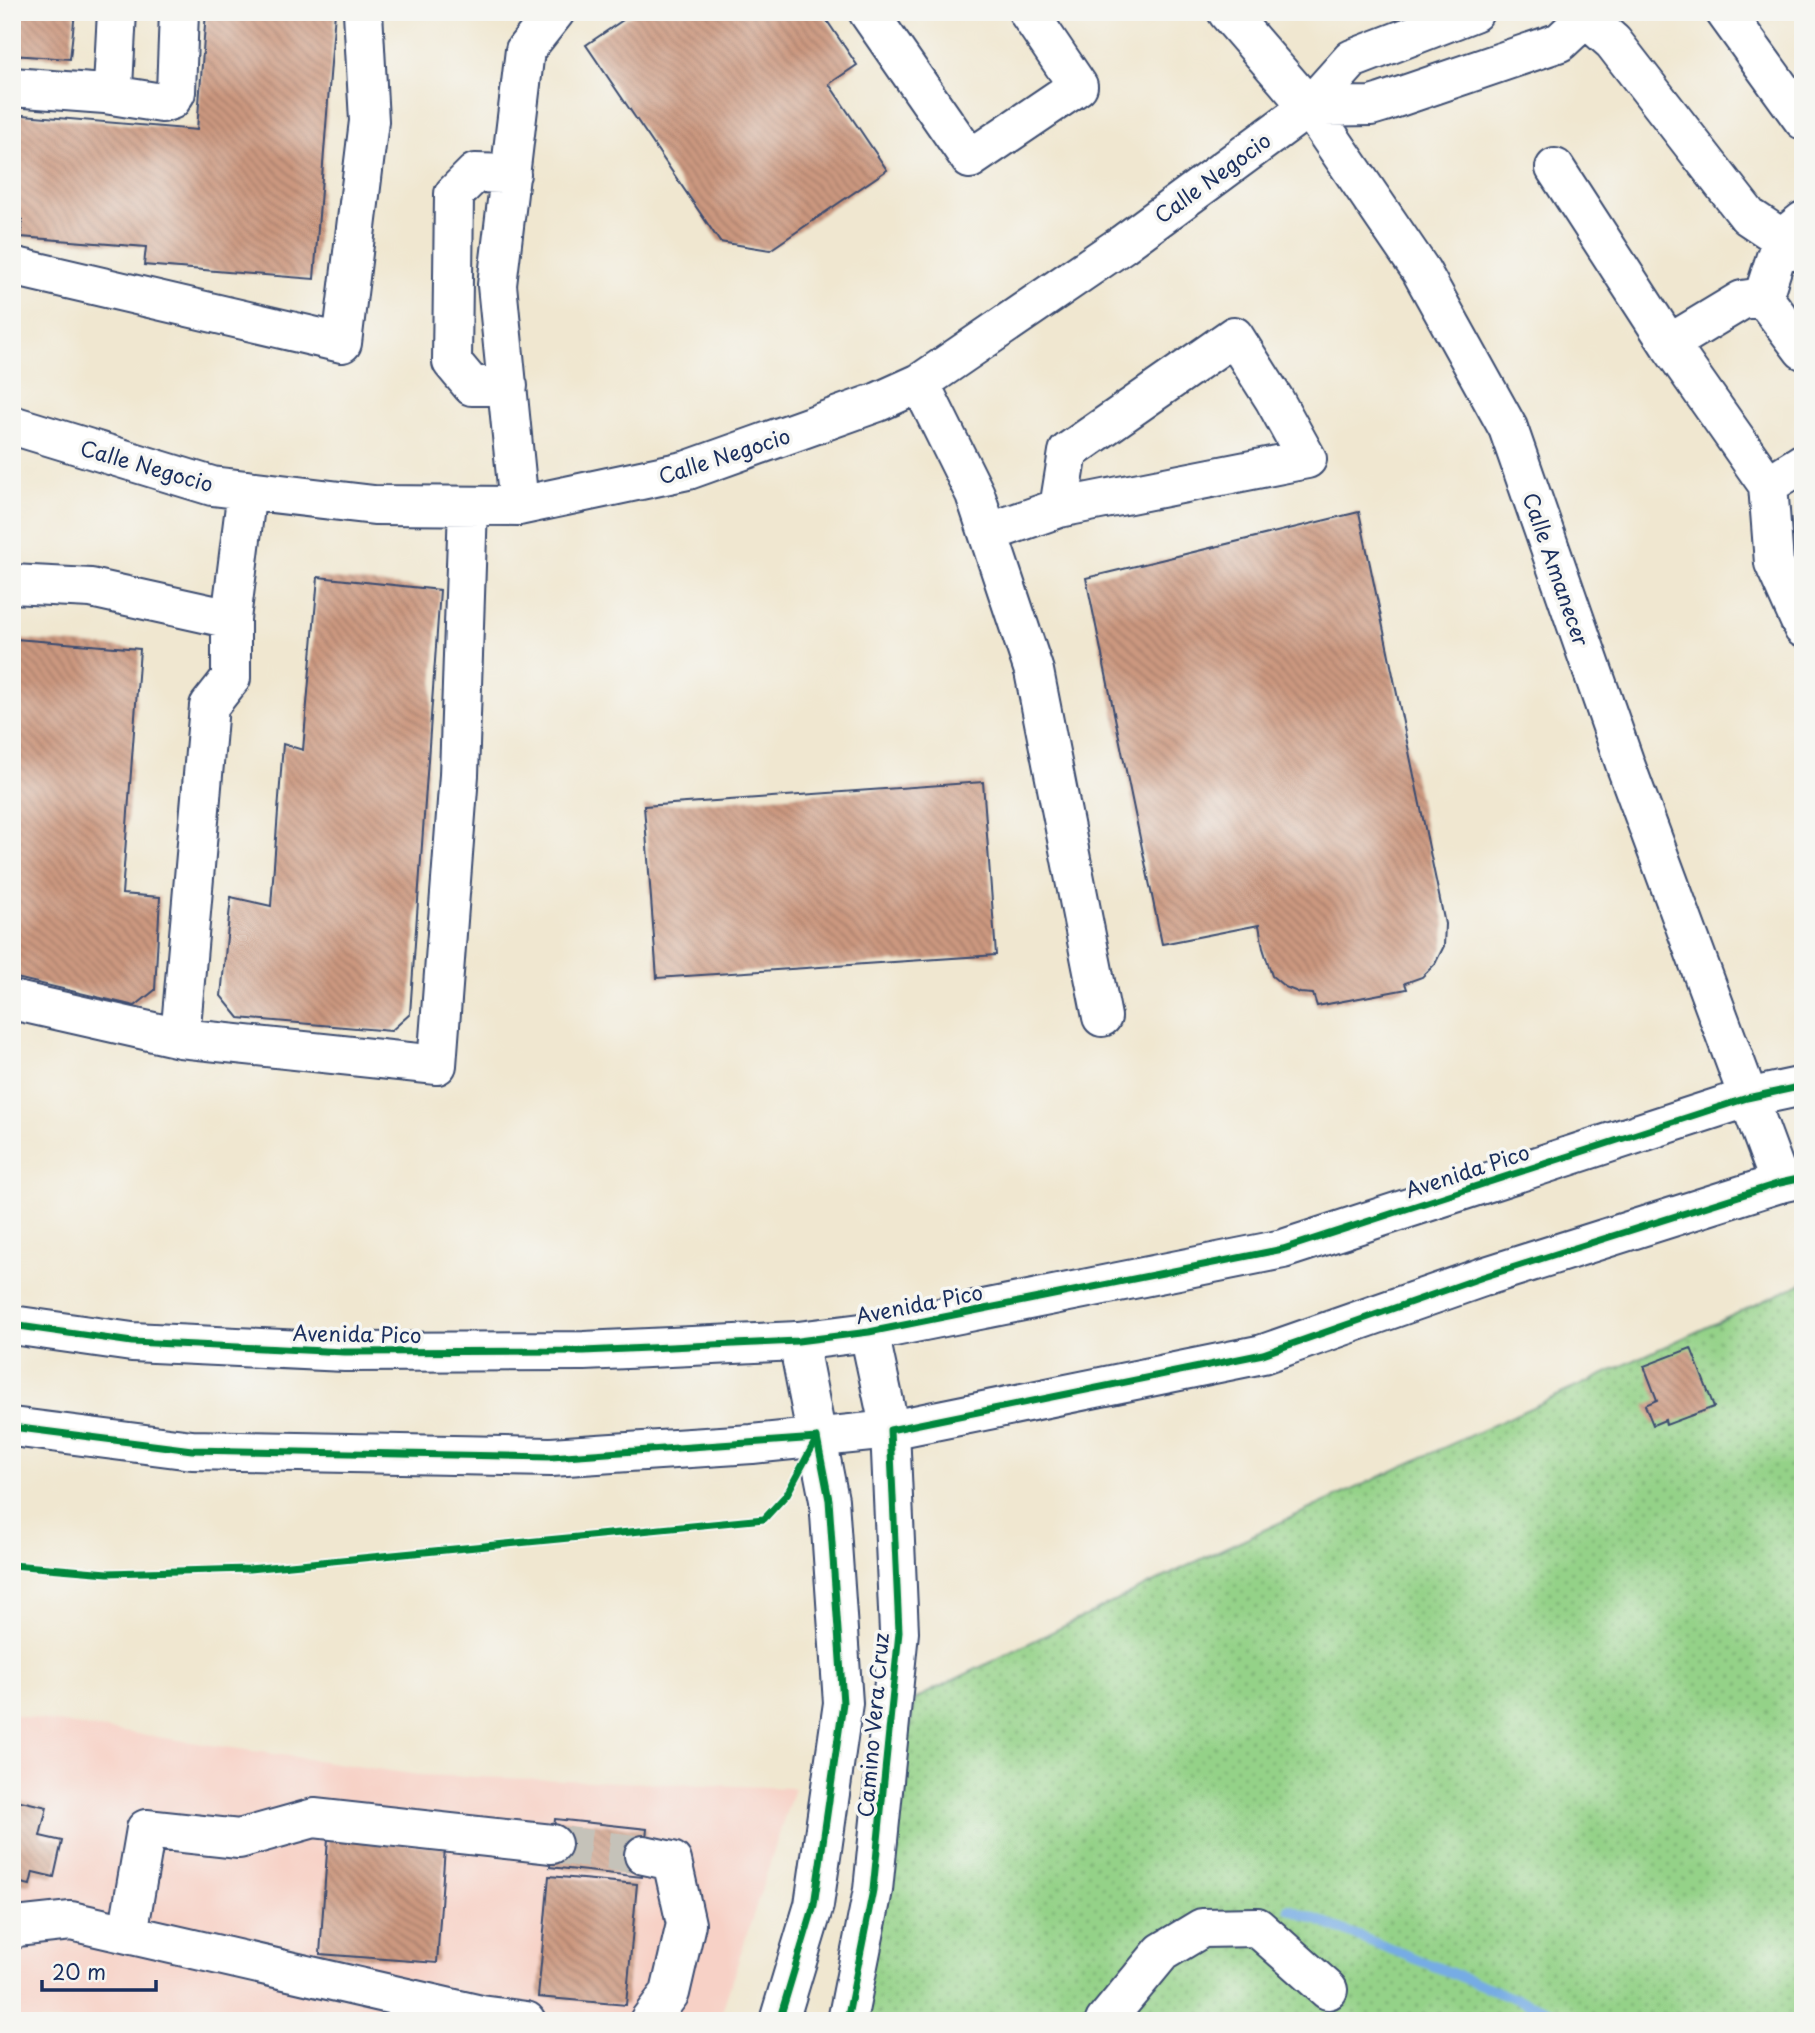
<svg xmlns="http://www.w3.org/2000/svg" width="1815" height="2033" viewBox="0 0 1815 2033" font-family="'Playpen Sans',sans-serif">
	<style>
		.built { fill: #f7d1c6 }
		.grass { fill: url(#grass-dots); stroke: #588073; stroke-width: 2 }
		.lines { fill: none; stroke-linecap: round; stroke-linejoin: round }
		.stream { stroke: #76ace4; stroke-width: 10 }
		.building { fill: url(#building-back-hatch) }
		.minor-tunnel { stroke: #c5c2b9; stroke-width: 38; stroke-dasharray: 38 19; stroke-linecap: butt }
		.minor-casing { stroke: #3b4b6f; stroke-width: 42 }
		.major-casing { stroke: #3b4b6f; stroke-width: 42 }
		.highway-casing { stroke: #3b4b6f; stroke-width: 42 }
		.minor { stroke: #fff; stroke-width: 38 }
		.major { stroke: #fff; stroke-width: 38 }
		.highway { stroke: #fff; stroke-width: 38 }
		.cycleway-casing { stroke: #f6f6f2; stroke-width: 11 }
		.cycleway { stroke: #00873e; stroke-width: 7 }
		.labels { text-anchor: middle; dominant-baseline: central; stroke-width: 7; stroke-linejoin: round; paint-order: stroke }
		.street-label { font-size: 21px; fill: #1b2f5e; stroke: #f6f6f2 }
	</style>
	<defs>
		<pattern id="grass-dots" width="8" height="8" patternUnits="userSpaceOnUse" patternTransform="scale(1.75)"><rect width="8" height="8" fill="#94d288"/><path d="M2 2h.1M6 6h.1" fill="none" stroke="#78ab72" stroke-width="1.8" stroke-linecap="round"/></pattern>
		<pattern id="building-back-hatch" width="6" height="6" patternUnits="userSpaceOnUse" patternTransform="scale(1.75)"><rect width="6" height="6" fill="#cc987f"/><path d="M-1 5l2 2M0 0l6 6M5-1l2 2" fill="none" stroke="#a57c6b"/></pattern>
	</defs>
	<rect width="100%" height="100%" fill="#f6f6f2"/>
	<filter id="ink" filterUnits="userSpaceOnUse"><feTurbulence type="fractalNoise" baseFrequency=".0143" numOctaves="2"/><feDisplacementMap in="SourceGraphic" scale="14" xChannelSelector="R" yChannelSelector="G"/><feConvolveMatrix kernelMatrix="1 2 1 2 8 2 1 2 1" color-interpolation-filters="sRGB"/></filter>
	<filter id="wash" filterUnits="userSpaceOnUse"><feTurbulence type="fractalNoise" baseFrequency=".00686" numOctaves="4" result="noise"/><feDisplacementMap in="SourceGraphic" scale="28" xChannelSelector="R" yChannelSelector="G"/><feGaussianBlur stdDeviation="1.57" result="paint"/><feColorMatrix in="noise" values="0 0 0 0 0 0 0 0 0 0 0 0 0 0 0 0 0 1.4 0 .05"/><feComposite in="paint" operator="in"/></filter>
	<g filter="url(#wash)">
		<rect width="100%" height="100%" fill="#f0e7d0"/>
		<path class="built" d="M 12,1714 L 48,1721 L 418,1775 L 794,1788 L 719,2021 L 12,2021 Z"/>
		<path class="grass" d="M 1803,1283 L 1803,2021 L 854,2021 L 915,1699 L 1216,1552 Z"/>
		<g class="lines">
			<path class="stream" d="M 1289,1909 L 1573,2021"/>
		</g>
		<g id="blocks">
			<path class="building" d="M 12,12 L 75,12 L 70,59 L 12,55 Z
				M 206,12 L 335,12 L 314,279 L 144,265 L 146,247 L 21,237 L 22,219 L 12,218 L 12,114 L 197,130 Z
				M 635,12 L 821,12 L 857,65 L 829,84 L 887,170 L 770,250 L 720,242 L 586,45 Z
				M 1359,512 L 1445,924 L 1444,946 L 1435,964 L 1422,977 L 1405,983 L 1407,989 L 1317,1006 L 1313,994 L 1300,993 L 1285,987 L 1272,976 L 1263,948 L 1259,925 L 1162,944 L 1086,578 Z
				M 318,577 L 440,590 L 410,1014 L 391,1031 L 239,1018 L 221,996 L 231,897 L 271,906 L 283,744 L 303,750 Z
				M 15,639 L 140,649 L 122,894 L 160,897 L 155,990 L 135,1006 L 12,977 L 12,672 Z
				M 983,782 L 996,955 L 657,978 L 644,806 Z
				M 1691,1348 L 1714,1407 L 1666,1425 L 1665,1420 L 1653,1425 L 1645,1405 L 1657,1400 L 1644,1366 Z
				M 12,1799 L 47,1807 L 40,1836 L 62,1841 L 54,1877 L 33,1872 L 30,1885 L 12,1881 Z
				M 555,1819 L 647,1829 L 642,1877 L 550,1867 Z
				M 328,1838 L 445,1847 L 437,1963 L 320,1954 Z
				M 549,1876 L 637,1884 L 626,2005 L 538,1997 Z"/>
		</g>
	</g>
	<g filter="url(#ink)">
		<use href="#blocks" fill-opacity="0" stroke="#3b4b6f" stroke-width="2"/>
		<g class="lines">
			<path class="minor-tunnel" d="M 552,1844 L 644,1855"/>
			<defs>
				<path id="minor" d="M 868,12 L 970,159 L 1078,86 L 1028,12
					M 1227,12 L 1309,107 L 1421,271 L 1508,428 L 1625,764 L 1780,1183
					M 1579,12 L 1613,42 L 1748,216 L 1802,252
					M 1725,12 L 1803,120
					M 12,87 L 105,94 L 113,87 L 117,12
					M 105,94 L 162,103 L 171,100 L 176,92 L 179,12
					M 1309,107 L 1371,106 L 1381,103 L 1560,42 L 1592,12
					M 1555,168 L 1669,344
					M 1803,221 L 1782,238 L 1763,297 L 1742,300 L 1669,344 L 1768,485 L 1774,563 L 1803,628
					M 12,266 L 342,343 L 369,121 L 363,12
					M 1763,297 L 1803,350
					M 920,383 L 975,494 L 1034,671 L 1102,1017
					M 508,386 L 472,386 L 452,362 L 454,194 L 475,173 L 511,174
					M 12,425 L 212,486 L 374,505 L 519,506 L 688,470 L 878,402 L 920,383 L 1123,244 L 1309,107 L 1352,59 L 1474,12
					M 1768,485 L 1803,463
					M 247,490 L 231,619 L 231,678 L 209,706 L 180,1038 L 437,1065 L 459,775 L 468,506
					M 519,506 L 497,285 L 525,50 L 555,12
					M 988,533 L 1059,508 L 1307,459 L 1274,399 L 1234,336 L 1068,452 L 1059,508
					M 12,584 L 91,588 L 231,619
					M 12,1000 L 180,1038
					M 644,1855 L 672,1861 L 686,1924 L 670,1993 L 649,2021
					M 12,1930 L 16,1927 L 71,1921 L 481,2015 L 526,2021
					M 128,1934 L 146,1829 L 239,1839 L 314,1818 L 552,1844
					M 1105,2021 L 1162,1952 L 1202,1928 L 1257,1927 L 1328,1990"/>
				<path id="major" d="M 779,2021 L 814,1905 L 843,1703 L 829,1500 L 798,1341
					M 847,2021 L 873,1890 L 899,1632 L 890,1430 L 869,1332"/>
				<path id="highway" d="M 12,1325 L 132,1342 L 345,1352 L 584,1351 L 798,1341 L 869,1332 L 1283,1249 L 1747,1098 L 1803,1086
					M 12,1427 L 192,1450 L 551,1457 L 752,1444 L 890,1430 L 1263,1354 L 1483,1277 L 1780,1183 L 1803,1178"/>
			</defs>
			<use href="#minor" class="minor-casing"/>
			<use href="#major" class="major-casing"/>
			<use href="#highway" class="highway-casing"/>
			<use href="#minor" class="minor"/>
			<use href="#major" class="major"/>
			<use href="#highway" class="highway"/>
			<defs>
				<path id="cycleway" d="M 12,1325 L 132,1342 L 345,1352 L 584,1351 L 798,1341 L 869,1332 L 1283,1249 L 1747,1098 L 1803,1086
					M 12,1427 L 192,1450 L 551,1457 L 817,1438
					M 12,1565 L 108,1573 L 249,1569 L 764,1519 L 787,1494 L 817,1438
					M 779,2021 L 814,1905 L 843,1703 L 829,1500 L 817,1438
					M 847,2021 L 873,1890 L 899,1632 L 890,1430 L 1263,1354 L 1483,1277 L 1780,1183 L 1803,1178"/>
			</defs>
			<use href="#cycleway" class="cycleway-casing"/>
			<use href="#cycleway" class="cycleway"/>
		</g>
	</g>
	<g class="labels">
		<g class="street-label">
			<text transform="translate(1212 177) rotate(-36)">Calle Negocio</text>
			<text transform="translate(724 455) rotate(-18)">Calle Negocio</text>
			<text transform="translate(147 465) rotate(16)">Calle Negocio</text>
			<text transform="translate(1557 569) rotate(71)">Calle Amanecer</text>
			<text transform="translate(1467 1170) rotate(-18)">Avenida Pico</text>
			<text transform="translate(919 1303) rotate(-11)">Avenida Pico</text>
			<text transform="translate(357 1333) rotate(1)">Avenida Pico</text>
			<text transform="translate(872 1725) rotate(-85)">Camino Vera Cruz</text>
		</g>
	</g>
	<rect width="1815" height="2033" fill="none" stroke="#f6f6f2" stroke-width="42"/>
	<path d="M42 1980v10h114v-10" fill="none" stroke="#1b2f5e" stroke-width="3.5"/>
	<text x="52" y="1980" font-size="21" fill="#1b2f5e" stroke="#f6f6f2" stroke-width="5" paint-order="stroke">20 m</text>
</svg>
